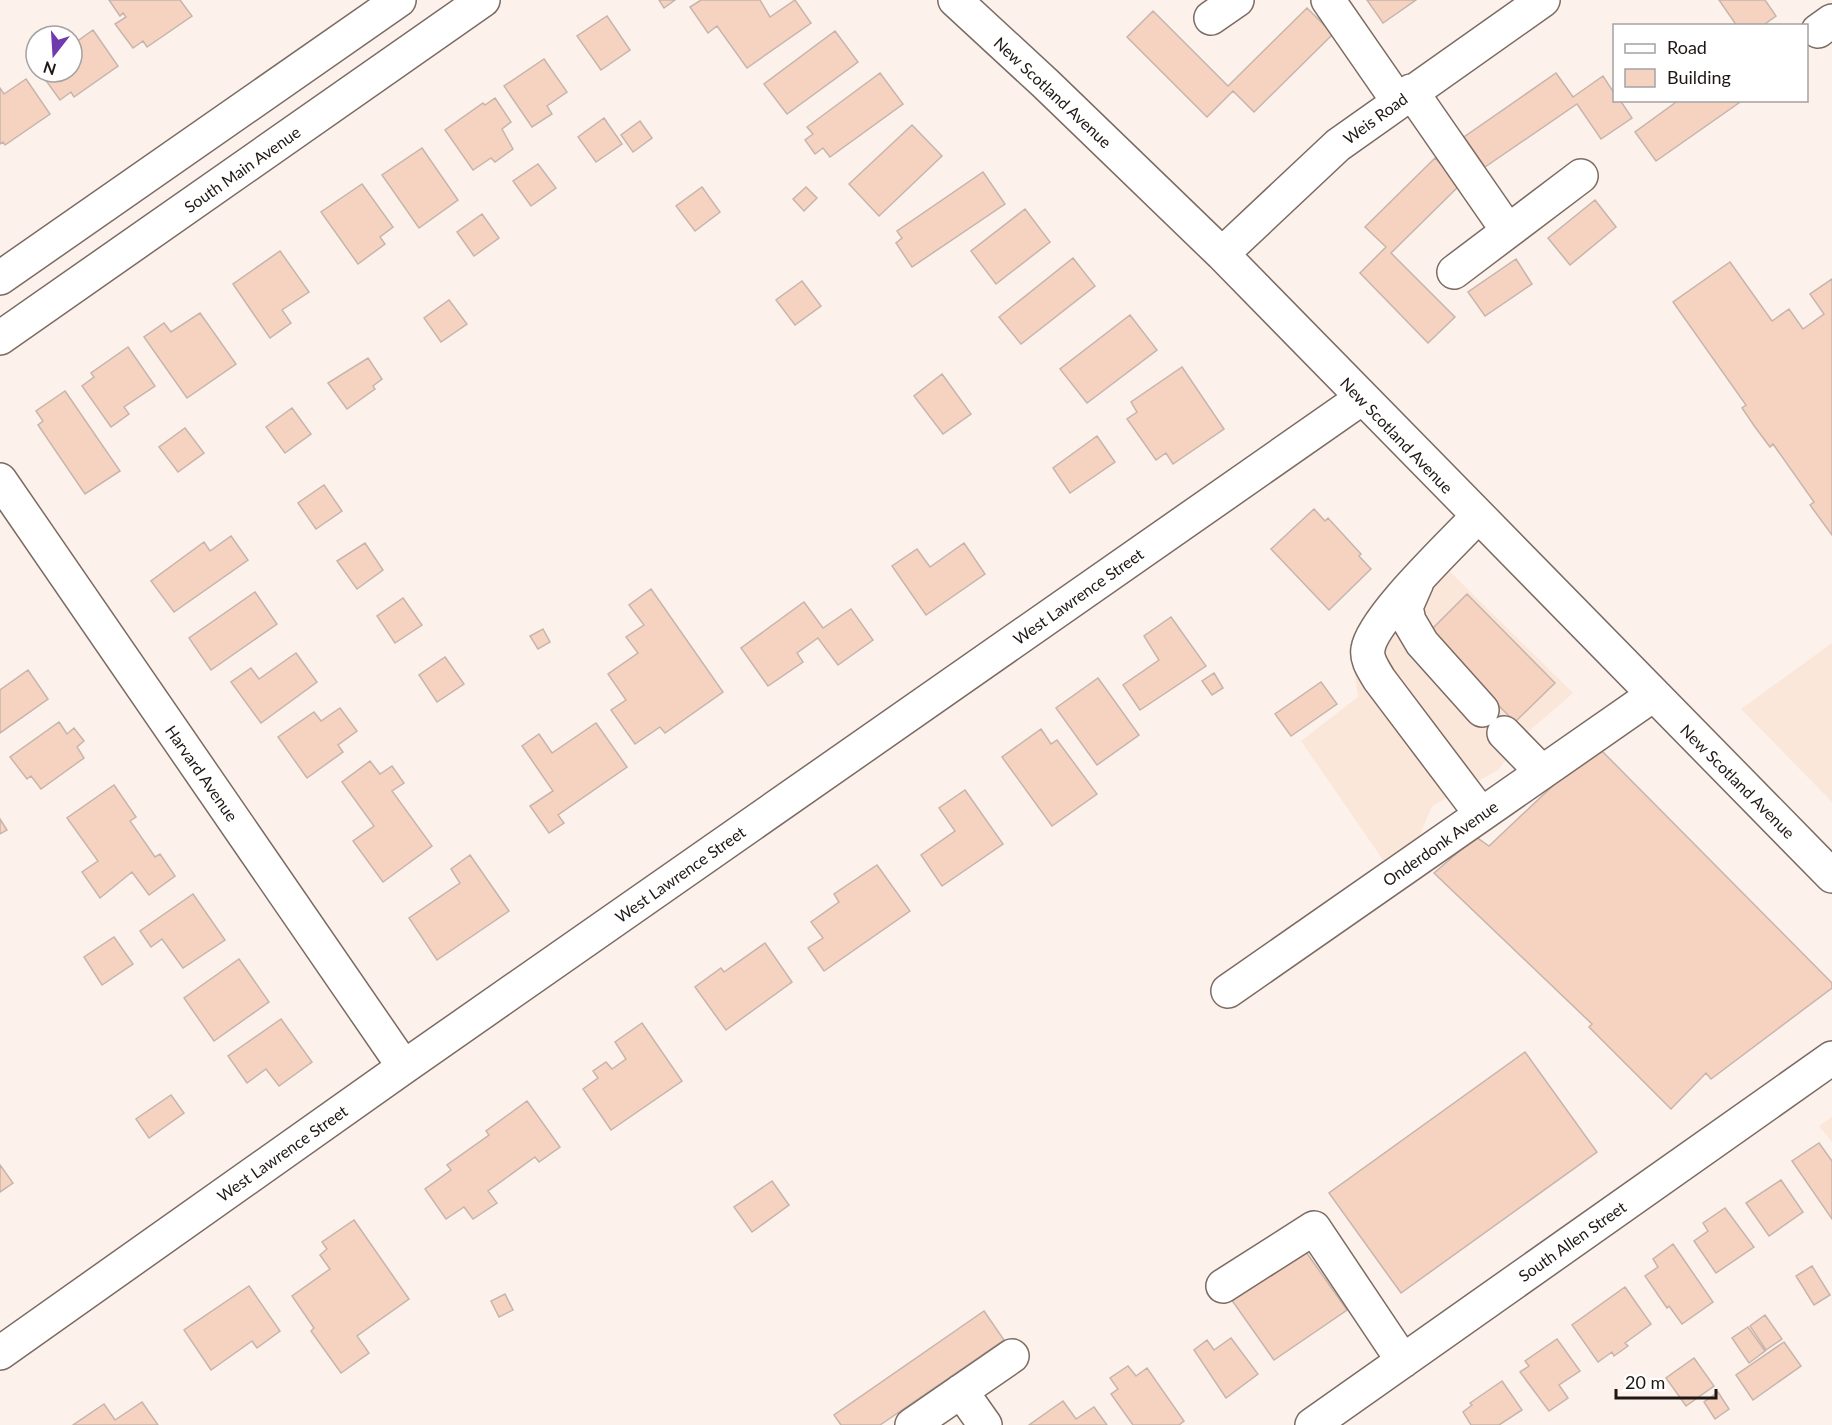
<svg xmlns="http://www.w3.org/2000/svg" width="1832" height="1425" viewBox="0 0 1832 1425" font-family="Lato,sans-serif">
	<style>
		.built { fill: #fbe6da }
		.building { fill: #f6d3c1; stroke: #c7b5ab; stroke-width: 1.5 }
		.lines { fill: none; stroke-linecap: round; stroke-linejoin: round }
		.minor-casing { stroke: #7c6b62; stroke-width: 36 }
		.minor { stroke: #fff; stroke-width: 33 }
		.labels { text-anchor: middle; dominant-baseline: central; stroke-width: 5; stroke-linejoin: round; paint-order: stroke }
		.street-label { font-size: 16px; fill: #1e1714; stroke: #fff }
	</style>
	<rect width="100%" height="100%" fill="#fcf1eb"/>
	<path class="built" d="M 1428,550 L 1573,693 L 1527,733 L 1498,770 L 1432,806 L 1419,837 L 1383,860 L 1301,741 L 1358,697 L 1351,648 L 1359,628 Z
		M 1832,643 L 1832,802 L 1741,709 Z
		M 1832,1117 L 1832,1142 L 1819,1126 Z"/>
	<path class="building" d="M 109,0 L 180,0 L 192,16 L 147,47 L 143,41 L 133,48 L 115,24 L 126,17 L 123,13 L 120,16 Z
		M 659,0 L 675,0 L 664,8 Z
		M 701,0 L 760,0 L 770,17 L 795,0 L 811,23 L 747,68 L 717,26 L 708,33 L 690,7 Z
		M 1367,0 L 1416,0 L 1383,23 Z
		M 1719,0 L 1765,0 L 1776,16 L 1762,26 L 1737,26 Z
		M 1307,8 L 1333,34 L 1254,112 L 1233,91 L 1207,117 L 1127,37 L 1153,11 L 1228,86 Z
		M 607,16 L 630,50 L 601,70 L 577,36 Z
		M 93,30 L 118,66 L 74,97 L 71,92 L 60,100 L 42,75 L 45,72 L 72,72 L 72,45 Z
		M 835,31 L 858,62 L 787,114 L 764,84 Z
		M 544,59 L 567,92 L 547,106 L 552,114 L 532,127 L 504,86 Z
		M 880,73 L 903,104 L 830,157 L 823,148 L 815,154 L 805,140 L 813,134 L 807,127 Z
		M 1556,73 L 1573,97 L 1603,76 L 1614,93 L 1614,100 L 1620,100 L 1632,118 L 1601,139 L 1577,104 L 1485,167 L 1464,137 Z
		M 26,79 L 50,114 L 5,145 L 3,142 L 0,144 L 0,88 L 4,94 Z
		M 495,98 L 511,122 L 502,129 L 513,149 L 495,162 L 491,158 L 473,170 L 445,130 L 483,103 L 485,105 Z
		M 1679,100 L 1743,100 L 1656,161 L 1635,132 Z
		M 604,118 L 622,144 L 596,162 L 578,137 Z
		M 640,121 L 652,138 L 633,152 L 621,135 Z
		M 912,125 L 942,156 L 879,216 L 849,184 Z
		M 422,148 L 458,200 L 419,228 L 382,175 Z
		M 1435,158 L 1461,184 L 1391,253 L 1455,317 L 1428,343 L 1360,273 L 1386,247 L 1365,227 Z
		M 538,164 L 556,188 L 531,206 L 513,181 Z
		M 983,172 L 1005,204 L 912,267 L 896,243 L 902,238 L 897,231 Z
		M 362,184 L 393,227 L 380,237 L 385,244 L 358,264 L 321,212 Z
		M 702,187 L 720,212 L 695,231 L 676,206 Z
		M 806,187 L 817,198 L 804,211 L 793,199 Z
		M 1595,200 L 1616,227 L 1570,265 L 1548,238 Z
		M 1025,209 L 1050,242 L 996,284 L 971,251 Z
		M 482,214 L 499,238 L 474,256 L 457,232 Z
		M 280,251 L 309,292 L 282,310 L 291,323 L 270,338 L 233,284 Z
		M 1073,258 L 1095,286 L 1021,344 L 999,317 Z
		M 1516,259 L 1532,284 L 1485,316 L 1468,292 Z
		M 1730,262 L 1772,321 L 1789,309 L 1803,329 L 1824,314 L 1810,294 L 1832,279 L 1832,535 L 1810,505 L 1814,502 L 1773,444 L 1770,447 L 1755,427 L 1742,408 L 1746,405 L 1673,302 Z
		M 802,281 L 821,306 L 795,325 L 776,300 Z
		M 449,300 L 467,324 L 441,342 L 424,318 Z
		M 200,313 L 236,364 L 187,398 L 144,337 L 164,323 L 171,332 Z
		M 1130,315 L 1157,350 L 1087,403 L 1060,369 Z
		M 128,347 L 155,386 L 124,407 L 129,414 L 111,427 L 82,386 L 94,377 L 91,373 Z
		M 368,358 L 382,379 L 373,386 L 375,389 L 347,409 L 328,383 Z
		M 1182,367 L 1224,429 L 1173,464 L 1166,453 L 1156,460 L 1127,419 L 1137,412 L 1131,402 Z
		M 942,374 L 971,414 L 943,434 L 914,396 Z
		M 65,391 L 120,471 L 85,494 L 38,425 L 43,421 L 36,411 Z
		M 292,408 L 311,434 L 285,453 L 266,427 Z
		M 185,428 L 204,453 L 178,472 L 159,447 Z
		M 1097,436 L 1115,462 L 1070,493 L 1053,468 Z
		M 324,485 L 342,511 L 316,529 L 298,503 Z
		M 1314,509 L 1325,521 L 1328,518 L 1361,554 L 1359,556 L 1371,569 L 1329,610 L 1271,549 Z
		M 231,536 L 248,560 L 174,612 L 151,581 L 204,542 L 210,551 Z
		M 365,543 L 383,570 L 357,589 L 337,561 Z
		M 964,543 L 985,574 L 926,615 L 892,566 L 917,549 L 930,567 Z
		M 651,589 L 723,692 L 665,733 L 660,727 L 635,744 L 611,710 L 626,700 L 608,674 L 638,653 L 626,637 L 644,625 L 629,605 Z
		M 255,592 L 277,624 L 211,670 L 189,638 Z
		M 1467,594 L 1555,683 L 1515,722 L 1427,634 Z
		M 403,598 L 422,625 L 395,643 L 377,616 Z
		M 804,602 L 823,628 L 851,609 L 873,640 L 838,665 L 818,638 L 797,653 L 803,662 L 768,686 L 741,648 Z
		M 1171,617 L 1206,666 L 1140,710 L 1123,685 L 1159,660 L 1144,636 Z
		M 543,629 L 550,642 L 538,649 L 530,636 Z
		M 296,653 L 317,682 L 261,723 L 231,682 L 251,668 L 259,679 Z
		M 445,657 L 464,684 L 437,702 L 419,675 Z
		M 28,670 L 48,699 L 0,733 L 0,690 Z
		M 1214,673 L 1223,688 L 1212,695 L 1202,681 Z
		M 1098,678 L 1139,735 L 1097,765 L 1056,708 Z
		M 1321,682 L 1337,704 L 1291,736 L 1275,714 Z
		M 340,708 L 357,731 L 338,745 L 343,752 L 307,778 L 278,737 L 314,712 L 321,721 Z
		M 59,722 L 67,734 L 74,728 L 84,741 L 77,747 L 84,758 L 41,789 L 31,776 L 27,779 L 10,757 Z
		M 596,723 L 627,767 L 558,815 L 564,823 L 549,833 L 530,806 L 553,791 L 522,746 L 539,734 L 552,753 Z
		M 1041,729 L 1051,744 L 1057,740 L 1097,794 L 1052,826 L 1002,757 Z
		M 1596,745 L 1832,983 L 1832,988 L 1711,1079 L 1706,1073 L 1671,1109 L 1589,1027 L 1592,1024 L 1434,873 L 1476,837 L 1489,846 Z
		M 370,761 L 380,774 L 392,766 L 404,783 L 392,791 L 432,846 L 383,882 L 353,841 L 374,826 L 342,782 Z
		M 114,785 L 136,817 L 130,821 L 155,857 L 160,854 L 175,876 L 149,895 L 132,872 L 100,898 L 82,872 L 98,861 L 67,818 Z
		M 965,790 L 1003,844 L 942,886 L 921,855 L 955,831 L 939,808 Z
		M 0,819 L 7,830 L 0,834 Z
		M 470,855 L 509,911 L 437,960 L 409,918 L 460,883 L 451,869 Z
		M 877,865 L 910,911 L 824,971 L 808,948 L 823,938 L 811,922 L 839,902 L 834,894 Z
		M 193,894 L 225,940 L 183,968 L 162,939 L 151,947 L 140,931 Z
		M 114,937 L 133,964 L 102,985 L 84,957 Z
		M 765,943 L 792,982 L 726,1030 L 695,987 L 721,968 L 724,972 Z
		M 239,959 L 269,1002 L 214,1041 L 184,998 Z
		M 281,1019 L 312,1062 L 279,1086 L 266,1069 L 247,1083 L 228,1056 Z
		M 642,1023 L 682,1081 L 611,1130 L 583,1089 L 598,1078 L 593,1071 L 606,1062 L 612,1069 L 626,1059 L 615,1042 Z
		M 1525,1052 L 1597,1152 L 1401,1293 L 1329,1193 Z
		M 171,1095 L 184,1113 L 149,1138 L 136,1119 Z
		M 527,1101 L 560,1147 L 539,1162 L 535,1157 L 488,1191 L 497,1203 L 473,1219 L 464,1207 L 446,1219 L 425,1189 L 451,1170 L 447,1165 L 489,1135 L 486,1131 Z
		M 1819,1143 L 1832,1161 L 1832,1219 L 1792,1161 Z
		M 0,1165 L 13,1183 L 0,1192 Z
		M 1781,1180 L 1803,1212 L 1769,1236 L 1746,1203 Z
		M 772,1181 L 789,1205 L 752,1232 L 734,1207 Z
		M 1725,1208 L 1754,1247 L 1716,1273 L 1694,1241 L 1708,1231 L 1703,1223 Z
		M 354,1220 L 409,1299 L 357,1336 L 369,1353 L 341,1373 L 311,1331 L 314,1328 L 292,1296 L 330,1269 L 320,1255 L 327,1249 L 322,1242 Z
		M 1673,1244 L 1713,1302 L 1682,1324 L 1669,1306 L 1667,1308 L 1645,1276 L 1658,1267 L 1653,1259 Z
		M 1304,1249 L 1347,1310 L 1274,1360 L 1231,1299 Z
		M 1812,1266 L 1830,1295 L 1814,1305 L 1796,1276 Z
		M 249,1286 L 280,1331 L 257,1348 L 252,1341 L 211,1370 L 184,1330 Z
		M 1625,1287 L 1651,1324 L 1625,1343 L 1628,1346 L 1614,1356 L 1612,1352 L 1598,1362 L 1572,1325 Z
		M 505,1294 L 513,1310 L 499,1317 L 491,1301 Z
		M 984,1311 L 1004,1340 L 880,1425 L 841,1425 L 834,1415 Z
		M 1765,1315 L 1782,1339 L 1766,1350 L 1750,1326 Z
		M 1748,1327 L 1765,1351 L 1749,1363 L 1732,1338 Z
		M 1231,1338 L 1258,1374 L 1226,1398 L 1194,1350 L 1207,1340 L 1214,1350 Z
		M 1557,1339 L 1580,1371 L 1559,1385 L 1568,1398 L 1549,1411 L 1520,1372 L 1529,1366 L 1525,1361 Z
		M 1784,1342 L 1801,1366 L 1753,1400 L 1736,1375 Z
		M 1694,1358 L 1714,1386 L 1686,1406 L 1666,1378 Z
		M 1128,1366 L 1136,1376 L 1147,1368 L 1184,1421 L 1179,1425 L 1133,1425 L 1111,1394 L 1118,1389 L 1110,1378 Z
		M 1502,1381 L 1522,1410 L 1499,1425 L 1471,1425 L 1463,1412 L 1472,1405 L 1470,1403 Z
		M 1718,1392 L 1729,1409 L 1715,1419 L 1704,1402 Z
		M 1063,1401 L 1076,1419 L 1094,1407 L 1107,1425 L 1029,1425 Z
		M 142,1402 L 158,1425 L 73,1425 L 104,1404 L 115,1420 Z"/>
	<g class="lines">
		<defs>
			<path id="minor" d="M 955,0 L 1046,84 L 1222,254 L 1832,876
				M 1328,0 L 1398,101
				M 1211,18 L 1237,0
				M 1818,31 L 1832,21
				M 1411,91 L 1508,231
				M 1222,254 L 1338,145 L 1543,0
				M 1454,272 L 1581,176
				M 0,278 L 399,0
				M 0,338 L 483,0
				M 0,480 L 404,1067
				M 1477,517 C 1453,543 1372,619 1368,649 C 1366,660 1374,670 1379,679 L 1481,814
				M 1417,582 L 1406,607 L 1409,621 L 1422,643 L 1482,710
				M 1504,733 L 1542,772
				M 1228,991 L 1653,695
				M 1223,1286 L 1314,1228 L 1403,1361
				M 0,1353 L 404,1067 L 1362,398
				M 961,1391 L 985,1425
				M 912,1425 L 1012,1356
				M 1312,1425 L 1832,1058"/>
		</defs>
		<use href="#minor" class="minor-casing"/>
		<use href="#minor" class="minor"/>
	</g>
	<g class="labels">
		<g class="street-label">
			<text transform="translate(1053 92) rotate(43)">New Scotland Avenue</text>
			<text transform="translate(1375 118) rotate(-36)">Weis Road</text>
			<text transform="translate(242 169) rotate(-35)">South Main Avenue</text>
			<text transform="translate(1397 435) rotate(46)">New Scotland Avenue</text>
			<text transform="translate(1078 596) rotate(-35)">West Lawrence Street</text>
			<text transform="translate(202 773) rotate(55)">Harvard Avenue</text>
			<text transform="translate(1738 781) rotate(45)">New Scotland Avenue</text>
			<text transform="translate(1440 843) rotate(-35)">Onderdonk Avenue</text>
			<text transform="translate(680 874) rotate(-35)">West Lawrence Street</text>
			<text transform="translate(282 1153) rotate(-35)">West Lawrence Street</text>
			<text transform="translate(1572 1241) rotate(-35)">South Allen Street</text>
		</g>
	</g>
	<rect x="1613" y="24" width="195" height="78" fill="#ffffff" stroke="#a5a2a1" stroke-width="1.5"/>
	<rect x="1625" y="44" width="30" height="9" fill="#ffffff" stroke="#a5a2a1" stroke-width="1.5"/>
	<text x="1667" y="54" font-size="18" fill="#1e1714">Road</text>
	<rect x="1625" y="69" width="30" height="18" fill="#f6d3c1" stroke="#a5a2a1" stroke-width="1.5"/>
	<text x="1667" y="84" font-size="18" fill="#1e1714">Building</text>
	<g transform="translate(54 54) rotate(197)"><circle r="28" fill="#ffffff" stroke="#a5a2a1" stroke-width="1.5"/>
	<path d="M0-4.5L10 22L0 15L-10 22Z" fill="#6f39af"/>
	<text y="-9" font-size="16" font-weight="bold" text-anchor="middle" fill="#1e1714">N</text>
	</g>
	<path d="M1616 1389v9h100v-9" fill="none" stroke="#1e1714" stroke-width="3"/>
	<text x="1625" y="1389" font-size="18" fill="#1e1714" stroke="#ffffff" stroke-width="4.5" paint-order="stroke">20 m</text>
</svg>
